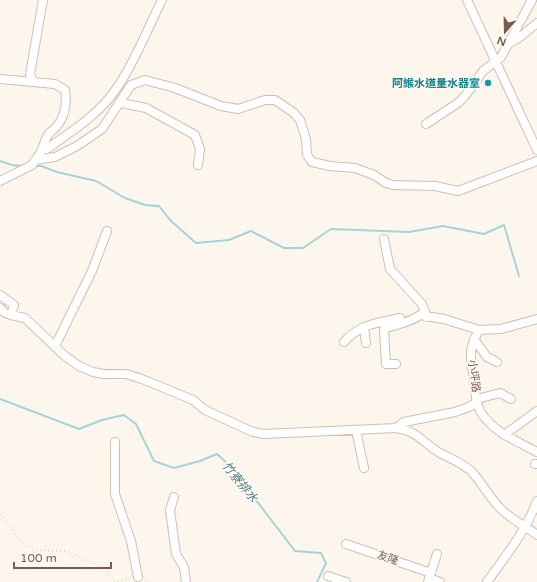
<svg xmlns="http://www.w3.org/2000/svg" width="537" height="582" viewBox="0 0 537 582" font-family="'Varela Round','Noto Sans TC',sans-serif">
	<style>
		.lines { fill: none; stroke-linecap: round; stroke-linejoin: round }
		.stream { stroke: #a5d3da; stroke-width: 2 }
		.minor-casing { stroke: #d1beb0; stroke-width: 10 }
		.path { stroke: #d9b8a5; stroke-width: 1; stroke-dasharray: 1 3; stroke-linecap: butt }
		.minor { stroke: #fff; stroke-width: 8 }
		.culture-dot { fill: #0f9aa8; stroke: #fffaf3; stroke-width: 1.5 }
		.labels { text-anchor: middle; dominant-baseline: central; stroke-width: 3.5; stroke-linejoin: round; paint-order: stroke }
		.culture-label { font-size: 11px; font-weight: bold; fill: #0d838f; stroke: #fffaf3; text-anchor: end }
		.street-label { font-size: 11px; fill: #7a5c4d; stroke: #fffaf3 }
		.water-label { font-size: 12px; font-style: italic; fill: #437c86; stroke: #fffaf3 }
	</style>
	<rect width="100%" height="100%" fill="#fdf6ec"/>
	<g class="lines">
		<path class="stream" d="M 0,161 L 12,165 L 23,166
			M 34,166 L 41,166 L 57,172 L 96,181 L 125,198 L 145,205 L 159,206 L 171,221 L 196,243 L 229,240 L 251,231 L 284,248 L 303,248 L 331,229 L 409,232 L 443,226 L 484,234 L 504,225 L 519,276
			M 0,399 L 79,429 L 102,420 L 124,415 L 136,424 L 154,461 L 174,468 L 200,461 L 217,454 L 229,465 L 295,551 L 321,553 L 326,563 L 317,582"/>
		<defs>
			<path id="minor" d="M 467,0 L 537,150
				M 508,44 L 520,37 L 537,23
				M 0,79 L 33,82
				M 121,103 L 146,108 L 195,135 L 200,149 L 198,165
				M 426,124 L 458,103 L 465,96 L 483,71 L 501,57 L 532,0
				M 47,149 C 70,132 97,116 114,92 C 134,64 147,30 162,0
				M 35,160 L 55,157 L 77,146 L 102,129 L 131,85 L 145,80 L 175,88 L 221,106 L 238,109 L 265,100 L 275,100 L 294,113 L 300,120 L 306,139 L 307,155 L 312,162 L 330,166 L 355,168 L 374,175 L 386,183 L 393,185 L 435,186 L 458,191 L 537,161
				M 35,160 C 43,153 43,143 48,135 C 51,131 55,129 57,126 C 66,115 67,103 65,90 L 55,84 L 33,82 L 30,74 L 43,0
				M 0,181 L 32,165 L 38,156
				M 384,239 L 390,269 L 422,304 L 427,317
				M 0,295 L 14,305 L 11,315
				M 0,308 L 5,313 L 11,315 L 25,318 L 65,356 L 79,366 L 93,372 L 104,374 L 126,374 L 142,379 L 193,400 L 205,410 L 253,432 L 264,434 L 396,428 C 418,431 423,443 440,453 C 451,459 463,463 472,472 C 483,484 490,499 502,510 C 512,520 526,526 537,535
				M 537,319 L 501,329 L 479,330 C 468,350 470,356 474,378 C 475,389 475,404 482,414 C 495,433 517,441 537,452
				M 364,327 L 366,343
				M 474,339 L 487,357 L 497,362
				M 344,342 C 359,324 378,323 400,318
				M 55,346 L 92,271 L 107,231
				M 396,364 L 386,364 L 384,329 C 396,324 410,323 420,315 L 444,319 L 479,330
				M 477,399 L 500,393 L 511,399
				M 396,428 L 404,422 L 455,412 L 469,407 L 477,402
				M 356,430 L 364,468
				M 504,435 L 537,411
				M 115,442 L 115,494 L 131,541 L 138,577
				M 535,464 L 537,464
				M 174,497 L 170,510 L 176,554 L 184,567 L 186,582
				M 346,544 L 431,573
				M 328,576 L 346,582
				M 429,578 L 440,582
				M 428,582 L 437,554
				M 487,582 C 505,557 526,531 537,501"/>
		</defs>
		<use href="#minor" class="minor-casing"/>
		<path class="path" d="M 0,514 L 19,539 L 26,546 L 38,550 L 49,551 L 66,551 L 104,568 L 115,582 L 131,578
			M 145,580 L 150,582"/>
		<use href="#minor" class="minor"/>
	</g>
	<circle class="culture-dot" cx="488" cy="83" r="4"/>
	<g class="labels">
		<g class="culture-label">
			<text x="480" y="83">阿緱水道量水器室</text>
		</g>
		<g class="street-label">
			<text transform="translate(474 376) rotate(82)">小坪路</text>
			<text transform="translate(388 558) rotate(19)">友隆</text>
		</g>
		<g class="water-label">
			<text transform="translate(240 482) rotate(51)">竹寮排水</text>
		</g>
	</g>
	<g transform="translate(505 32) rotate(200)" stroke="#fffaf3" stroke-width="3" paint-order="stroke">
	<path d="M0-3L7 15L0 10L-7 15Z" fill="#7a5c4d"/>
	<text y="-6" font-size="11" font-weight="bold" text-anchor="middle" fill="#7a5c4d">N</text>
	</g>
	<path d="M14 562v6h97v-6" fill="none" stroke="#7a5c4d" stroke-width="2"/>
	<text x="20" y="562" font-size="12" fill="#7a5c4d" stroke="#fffaf3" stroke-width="3" paint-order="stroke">100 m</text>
</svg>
